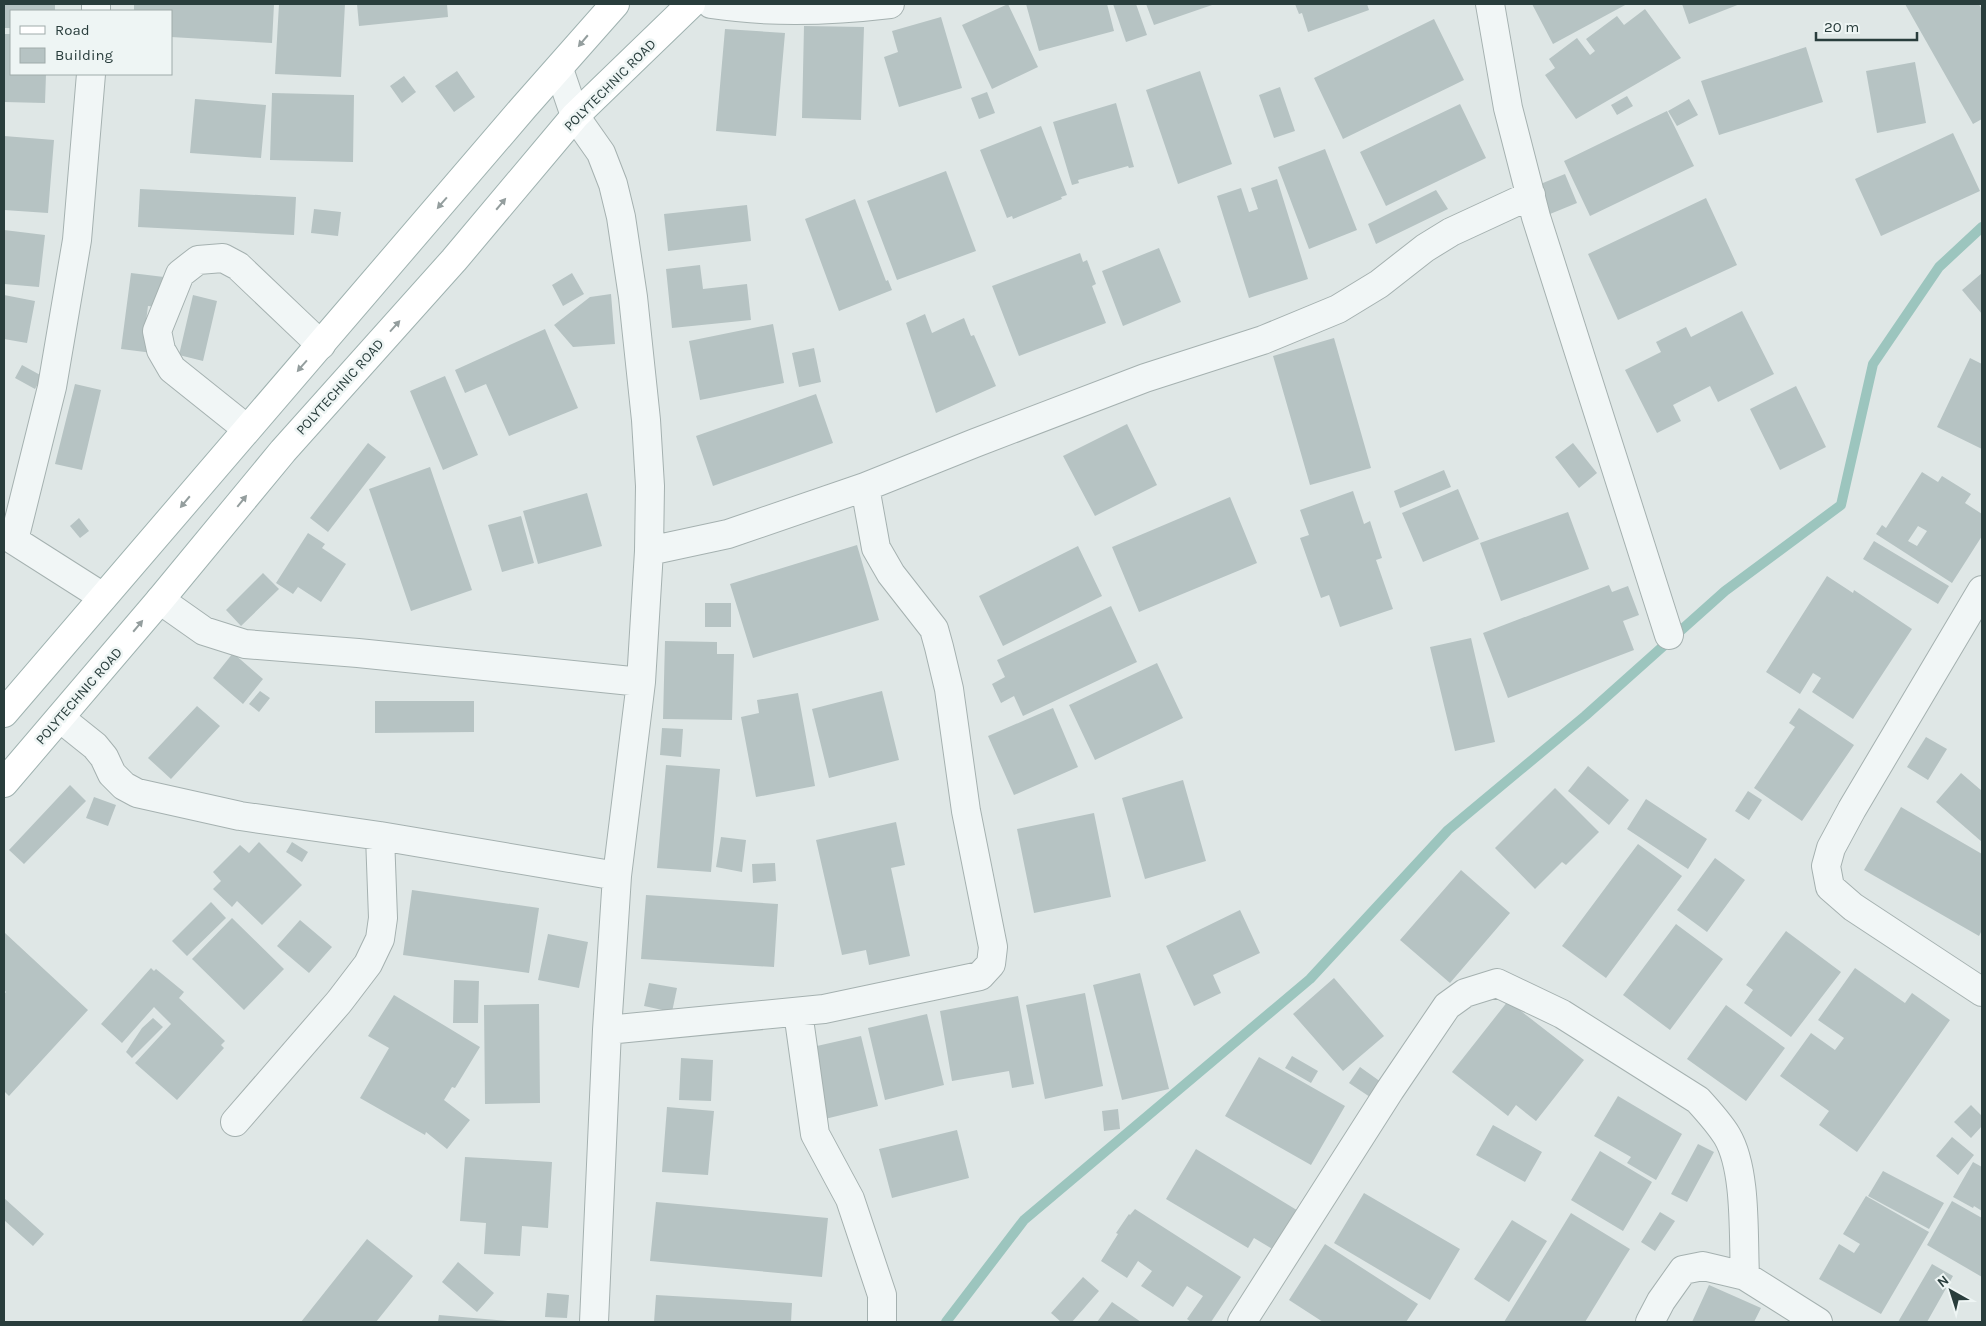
<svg xmlns="http://www.w3.org/2000/svg" width="1986" height="1326" viewBox="0 0 1986 1326" font-family="Karla,sans-serif">
	<style>
		.lines { fill: none; stroke-linecap: round; stroke-linejoin: round }
		.stream { stroke: #9cc5be; stroke-width: 10 }
		.building { fill: #b6c3c3; fill-rule: evenodd }
		.minor-casing { stroke: #a5b1b0; stroke-width: 30 }
		.major-casing { stroke: #9fb2b0; stroke-width: 30 }
		.minor { stroke: #f1f6f6; stroke-width: 28 }
		.major { stroke: #fff; stroke-width: 28 }
		.oneway { fill: #949e9e }
		.labels { text-anchor: middle; dominant-baseline: central; stroke-width: 5; stroke-linejoin: round; paint-order: stroke }
		.street-label { font-size: 14px; fill: #293d3c; stroke: #eef5f4 }
	</style>
	<rect width="100%" height="100%" fill="#dfe7e6"/>
	<g class="lines">
		<path class="stream" d="M 946,1322 L 1024,1220 L 1310,979 L 1448,830 L 1585,716 L 1725,591 L 1841,505 L 1873,364 L 1939,267 L 1982,227"/>
	</g>
	<path class="building" d="M 4,4 L 55,4 L 55,11 L 11,11 L 11,28 L 4,28 Z
		M 134,4 L 274,4 L 272,43 L 171,37 L 171,11 L 134,11 Z
		M 279,4 L 345,4 L 341,77 L 275,74 Z
		M 357,4 L 447,4 L 448,17 L 359,26 Z
		M 1008,4 L 1038,67 L 992,89 L 962,25 Z
		M 1026,4 L 1107,4 L 1114,31 L 1039,51 Z
		M 1113,4 L 1136,4 L 1147,35 L 1126,42 Z
		M 1146,4 L 1215,4 L 1154,25 Z
		M 1295,4 L 1367,4 L 1369,10 L 1308,32 L 1302,13 L 1299,14 Z
		M 1532,4 L 1627,4 L 1553,44 Z
		M 1682,4 L 1740,4 L 1689,24 Z
		M 1905,4 L 1979,4 L 1982,10 L 1982,119 L 1973,124 Z
		M 1645,9 L 1681,58 L 1576,119 L 1545,75 L 1555,68 L 1549,59 L 1577,38 L 1590,55 L 1595,51 L 1586,39 L 1617,16 L 1624,25 Z
		M 941,17 L 962,88 L 899,107 L 884,57 L 898,52 L 892,31 Z
		M 1434,19 L 1464,80 L 1343,139 L 1314,78 Z
		M 804,26 L 864,27 L 861,120 L 802,118 Z
		M 725,29 L 785,33 L 776,136 L 716,131 Z
		M 4,34 L 11,34 L 11,74 L 46,74 L 45,103 L 4,102 Z
		M 1806,47 L 1823,102 L 1719,135 L 1701,81 Z
		M 1915,62 L 1926,123 L 1877,133 L 1866,71 Z
		M 457,71 L 475,97 L 454,112 L 435,86 Z
		M 1200,71 L 1232,164 L 1178,184 L 1146,90 Z
		M 404,76 L 416,92 L 402,103 L 390,86 Z
		M 1280,87 L 1295,131 L 1274,138 L 1259,95 Z
		M 987,92 L 995,113 L 979,119 L 971,98 Z
		M 272,93 L 354,95 L 353,162 L 270,160 Z
		M 1627,96 L 1633,106 L 1617,115 L 1611,105 Z
		M 195,99 L 266,105 L 261,158 L 190,153 Z
		M 1689,99 L 1698,115 L 1677,126 L 1668,111 Z
		M 1116,103 L 1134,167 L 1129,168 L 1128,166 L 1078,180 L 1079,183 L 1072,185 L 1053,122 Z
		M 1460,104 L 1486,158 L 1386,206 L 1360,152 Z
		M 1667,111 L 1694,166 L 1590,216 L 1564,161 Z
		M 1041,126 L 1067,195 L 1061,197 L 1062,199 L 1013,219 L 1012,216 L 1007,218 L 980,150 Z
		M 1953,133 L 1980,191 L 1881,236 L 1855,179 Z
		M 4,136 L 54,140 L 48,213 L 4,210 Z
		M 1325,149 L 1357,230 L 1309,249 L 1278,167 Z
		M 946,171 L 976,251 L 897,280 L 867,201 Z
		M 1565,174 L 1577,203 L 1550,214 L 1538,185 Z
		M 1277,179 L 1308,279 L 1249,298 L 1217,196 L 1241,188 L 1249,212 L 1258,209 L 1251,188 Z
		M 140,189 L 296,197 L 294,235 L 138,227 Z
		M 1436,190 L 1448,209 L 1376,244 L 1368,224 Z
		M 1706,198 L 1737,265 L 1618,320 L 1588,254 Z
		M 855,199 L 886,281 L 888,280 L 892,290 L 839,311 L 805,219 Z
		M 747,205 L 751,241 L 668,251 L 664,214 Z
		M 314,209 L 341,212 L 338,236 L 311,233 Z
		M 4,230 L 45,235 L 39,287 L 4,284 Z
		M 1159,248 L 1181,302 L 1123,326 L 1102,271 Z
		M 1080,253 L 1083,262 L 1087,260 L 1096,284 L 1092,286 L 1106,323 L 1019,356 L 992,286 Z
		M 700,265 L 703,289 L 747,284 L 751,320 L 672,328 L 666,269 Z
		M 131,273 L 164,277 L 159,307 L 148,306 L 146,321 L 158,323 L 153,353 L 121,349 Z
		M 572,273 L 584,294 L 563,306 L 552,285 Z
		M 1982,273 L 1982,314 L 1962,290 Z
		M 611,294 L 615,344 L 573,347 L 554,325 L 590,297 Z
		M 4,295 L 35,301 L 27,343 L 4,339 Z
		M 193,295 L 217,301 L 203,361 L 179,355 Z
		M 1742,311 L 1774,374 L 1718,402 L 1710,386 L 1673,405 L 1681,421 L 1657,433 L 1625,370 L 1661,352 L 1656,342 L 1686,327 L 1691,337 Z
		M 925,314 L 932,333 L 964,318 L 971,336 L 974,335 L 996,386 L 936,413 L 906,323 Z
		M 773,324 L 784,383 L 700,400 L 689,341 Z
		M 545,329 L 578,408 L 509,436 L 486,384 L 465,393 L 455,370 Z
		M 1334,338 L 1371,468 L 1310,485 L 1273,356 Z
		M 814,348 L 821,382 L 799,387 L 792,353 Z
		M 1970,358 L 1982,364 L 1982,449 L 1937,427 Z
		M 22,365 L 42,376 L 35,389 L 15,378 Z
		M 445,376 L 478,455 L 443,470 L 410,391 Z
		M 75,384 L 101,390 L 82,470 L 55,464 Z
		M 1796,386 L 1826,447 L 1780,470 L 1750,409 Z
		M 816,394 L 833,443 L 713,486 L 696,436 Z
		M 1127,424 L 1157,485 L 1095,516 L 1063,456 Z
		M 368,443 L 386,457 L 328,532 L 310,518 Z
		M 1573,443 L 1597,473 L 1579,488 L 1555,457 Z
		M 430,467 L 472,590 L 411,611 L 369,489 Z
		M 1444,470 L 1451,487 L 1400,508 L 1394,491 Z
		M 1922,472 L 1938,482 L 1942,476 L 1971,494 L 1965,503 L 1982,514 L 1982,536 L 1952,583 L 1876,534 L 1882,525 L 1886,528 ZM 1918,526 L 1927,531 L 1917,546 L 1908,541 Z
		M 1458,489 L 1479,539 L 1423,562 L 1402,513 Z
		M 1353,491 L 1364,524 L 1370,521 L 1382,558 L 1376,560 L 1393,609 L 1340,627 L 1329,595 L 1321,598 L 1300,538 L 1309,535 L 1300,510 Z
		M 587,493 L 602,546 L 538,564 L 523,511 Z
		M 1230,497 L 1257,563 L 1139,612 L 1112,547 Z
		M 1568,512 L 1589,569 L 1501,601 L 1480,543 Z
		M 521,516 L 534,563 L 502,572 L 488,525 Z
		M 79,518 L 89,531 L 80,538 L 70,526 Z
		M 308,533 L 325,544 L 322,548 L 346,564 L 321,602 L 298,587 L 293,594 L 276,583 Z
		M 1874,541 L 1949,586 L 1938,604 L 1863,559 Z
		M 857,545 L 879,620 L 753,658 L 730,584 Z
		M 1078,546 L 1102,596 L 1003,646 L 979,596 Z
		M 263,573 L 279,589 L 241,626 L 226,610 Z
		M 1827,576 L 1853,593 L 1854,590 L 1912,629 L 1853,719 L 1812,692 L 1821,678 L 1813,673 L 1800,694 L 1766,672 Z
		M 1609,585 L 1612,592 L 1628,586 L 1639,615 L 1623,621 L 1634,650 L 1508,698 L 1483,633 Z
		M 705,603 L 731,603 L 731,627 L 705,627 Z
		M 1111,606 L 1137,662 L 1023,716 L 1014,696 L 1001,703 L 992,684 L 1005,677 L 997,660 Z
		M 1471,638 L 1495,742 L 1455,751 L 1430,647 Z
		M 665,641 L 717,642 L 717,654 L 734,654 L 732,720 L 663,719 Z
		M 233,653 L 263,679 L 243,704 L 213,678 Z
		M 1157,663 L 1183,718 L 1095,760 L 1069,705 Z
		M 260,691 L 270,698 L 259,712 L 249,704 Z
		M 882,691 L 899,760 L 829,778 L 812,709 Z
		M 798,693 L 815,786 L 756,797 L 741,717 L 759,713 L 757,700 Z
		M 375,701 L 474,701 L 474,732 L 375,733 Z
		M 197,706 L 220,726 L 171,779 L 148,758 Z
		M 1053,708 L 1078,767 L 1014,795 L 988,736 Z
		M 1799,708 L 1854,745 L 1802,821 L 1754,788 L 1795,727 L 1789,723 Z
		M 662,728 L 683,729 L 681,757 L 660,755 Z
		M 1926,737 L 1947,749 L 1928,780 L 1907,767 Z
		M 666,765 L 720,769 L 711,872 L 657,868 Z
		M 1588,766 L 1629,800 L 1609,825 L 1568,791 Z
		M 1961,773 L 1982,791 L 1982,842 L 1936,802 Z
		M 1183,780 L 1206,861 L 1145,879 L 1122,798 Z
		M 70,785 L 86,801 L 24,864 L 9,850 Z
		M 1555,788 L 1599,832 L 1566,865 L 1562,862 L 1535,889 L 1495,848 Z
		M 1748,791 L 1762,800 L 1749,820 L 1735,811 Z
		M 94,797 L 116,805 L 108,826 L 86,818 Z
		M 1646,799 L 1707,839 L 1688,869 L 1627,829 Z
		M 1901,807 L 1982,854 L 1982,930 L 1979,936 L 1864,870 Z
		M 1094,813 L 1111,897 L 1034,913 L 1017,829 Z
		M 896,822 L 905,865 L 891,868 L 910,956 L 869,965 L 866,950 L 842,955 L 816,840 Z
		M 721,837 L 746,840 L 742,872 L 716,867 Z
		M 259,842 L 302,885 L 262,925 L 237,901 L 232,907 L 213,889 L 221,881 L 213,872 L 240,845 L 249,853 Z
		M 292,842 L 308,852 L 302,862 L 286,852 Z
		M 1638,844 L 1682,876 L 1606,978 L 1562,946 Z
		M 1715,858 L 1745,880 L 1707,932 L 1677,910 Z
		M 775,863 L 776,881 L 753,883 L 752,864 Z
		M 1461,870 L 1510,913 L 1450,983 L 1400,940 Z
		M 412,890 L 539,908 L 529,973 L 403,955 Z
		M 646,895 L 778,904 L 774,967 L 641,959 Z
		M 211,902 L 226,918 L 187,956 L 172,941 Z
		M 1240,910 L 1260,953 L 1213,975 L 1221,993 L 1194,1006 L 1166,946 Z
		M 232,918 L 284,969 L 244,1010 L 192,959 Z
		M 300,920 L 332,947 L 309,973 L 277,946 Z
		M 1676,924 L 1723,959 L 1670,1030 L 1623,995 Z
		M 1786,931 L 1841,972 L 1791,1037 L 1744,1003 L 1753,990 L 1746,985 Z
		M 5,933 L 88,1010 L 9,1096 L 4,1091 L 4,994 L 6,992 L 4,990 Z
		M 548,934 L 588,942 L 579,988 L 538,980 Z
		M 151,968 L 154,971 L 156,969 L 184,992 L 179,998 L 225,1041 L 221,1045 L 224,1048 L 177,1100 L 135,1063 L 171,1024 L 154,1007 L 122,1043 L 101,1024 Z
		M 1855,968 L 1905,1003 L 1912,993 L 1950,1020 L 1857,1152 L 1819,1125 L 1829,1111 L 1780,1076 L 1811,1033 L 1835,1050 L 1844,1038 L 1818,1020 Z
		M 1140,973 L 1169,1089 L 1122,1100 L 1093,985 Z
		M 1334,978 L 1384,1036 L 1343,1071 L 1293,1014 Z
		M 454,980 L 479,981 L 478,1023 L 453,1023 Z
		M 649,983 L 677,988 L 672,1012 L 644,1006 Z
		M 1085,993 L 1103,1086 L 1045,1099 L 1026,1005 Z
		M 394,995 L 480,1047 L 455,1088 L 452,1087 L 444,1100 L 470,1120 L 447,1149 L 426,1132 L 425,1135 L 360,1098 L 389,1048 L 368,1036 Z
		M 1018,996 L 1034,1084 L 1012,1088 L 1009,1071 L 952,1081 L 940,1011 Z
		M 1508,1001 L 1584,1060 L 1536,1121 L 1516,1105 L 1508,1116 L 1452,1072 Z
		M 539,1004 L 540,1103 L 485,1104 L 484,1005 Z
		M 1726,1005 L 1785,1048 L 1746,1101 L 1687,1059 Z
		M 927,1014 L 944,1085 L 885,1100 L 868,1028 Z
		M 153,1018 L 163,1027 L 132,1058 L 126,1052 L 142,1028 Z
		M 861,1036 L 878,1106 L 825,1119 L 808,1048 Z
		M 1292,1056 L 1318,1071 L 1311,1083 L 1285,1068 Z
		M 1259,1057 L 1345,1106 L 1311,1165 L 1225,1116 Z
		M 681,1058 L 713,1060 L 711,1101 L 679,1100 Z
		M 1360,1067 L 1381,1082 L 1370,1097 L 1349,1083 Z
		M 1618,1096 L 1682,1134 L 1656,1180 L 1627,1163 L 1631,1157 L 1594,1136 Z
		M 1971,1105 L 1982,1116 L 1982,1126 L 1971,1138 L 1954,1122 Z
		M 667,1107 L 714,1111 L 708,1175 L 662,1172 Z
		M 1118,1109 L 1120,1129 L 1104,1131 L 1102,1111 Z
		M 1493,1125 L 1542,1152 L 1525,1182 L 1476,1155 Z
		M 957,1130 L 969,1178 L 892,1198 L 879,1149 Z
		M 1952,1137 L 1974,1155 L 1958,1175 L 1936,1156 Z
		M 1698,1144 L 1714,1152 L 1687,1202 L 1671,1194 Z
		M 1196,1149 L 1300,1212 L 1276,1251 L 1254,1238 L 1248,1248 L 1166,1199 Z
		M 1600,1151 L 1652,1182 L 1623,1231 L 1571,1200 Z
		M 465,1157 L 552,1162 L 548,1228 L 522,1226 L 520,1256 L 484,1254 L 486,1223 L 460,1221 Z
		M 1973,1162 L 1982,1167 L 1982,1211 L 1974,1206 L 1973,1208 L 1953,1197 Z
		M 1883,1171 L 1944,1203 L 1929,1229 L 1868,1196 Z
		M 1364,1193 L 1460,1249 L 1430,1300 L 1334,1243 Z
		M 1866,1196 L 1929,1232 L 1881,1314 L 1819,1279 L 1839,1244 L 1854,1253 L 1860,1244 L 1843,1234 Z
		M 4,1198 L 44,1234 L 33,1246 L 4,1220 Z
		M 1952,1201 L 1982,1218 L 1982,1277 L 1927,1245 Z
		M 656,1202 L 828,1218 L 822,1277 L 650,1261 Z
		M 1135,1209 L 1241,1277 L 1211,1322 L 1191,1322 L 1187,1319 L 1203,1296 L 1187,1286 L 1173,1307 L 1141,1286 L 1152,1271 L 1138,1261 L 1127,1278 L 1101,1261 L 1118,1234 L 1116,1233 L 1129,1214 L 1130,1215 Z
		M 1660,1212 L 1675,1221 L 1655,1251 L 1641,1242 Z
		M 1571,1213 L 1630,1249 L 1623,1260 L 1585,1322 L 1504,1322 Z
		M 1512,1220 L 1547,1241 L 1509,1302 L 1474,1279 Z
		M 367,1239 L 413,1276 L 376,1322 L 301,1322 Z
		M 1325,1244 L 1418,1304 L 1406,1322 L 1323,1322 L 1289,1300 Z
		M 458,1262 L 494,1293 L 477,1312 L 442,1282 Z
		M 1932,1264 L 1953,1276 L 1927,1322 L 1898,1322 Z
		M 1083,1277 L 1099,1291 L 1072,1322 L 1061,1322 L 1051,1313 Z
		M 1709,1285 L 1761,1308 L 1754,1322 L 1692,1322 Z
		M 547,1293 L 569,1295 L 567,1318 L 545,1317 Z
		M 656,1295 L 792,1303 L 791,1322 L 654,1322 Z
		M 1112,1302 L 1141,1322 L 1097,1322 Z
		M 439,1315 L 508,1321 L 508,1322 L 438,1322 Z"/>
	<g class="lines">
		<defs>
			<path id="minor" d="M 711,4 C 770,13 831,11 890,4
				M 1490,4 L 1508,108 L 1536,217 L 1669,635
				M 96,11 L 96,4
				M 559,69 L 575,116 L 601,153 L 613,184 L 621,217 L 633,297 L 646,420 L 650,486 L 649,551 L 641,682 L 617,876 L 607,1030 L 594,1322
				M 247,429 L 172,369 L 161,350 L 157,331 L 180,274 L 198,260 L 223,258 L 238,266 L 321,345
				M 4,534 L 103,597
				M 14,540 L 52,387 L 77,240 L 91,74
				M 649,551 L 728,534 L 865,487 L 975,443 L 1145,378 L 1263,340 L 1338,309 L 1379,284 L 1425,248 L 1451,232 L 1531,195
				M 1982,590 L 1852,809 L 1831,848 L 1826,866 L 1830,887 L 1853,907 L 1982,992
				M 160,600 L 204,631 L 245,644 L 358,653 L 641,682
				M 60,718 L 95,746 L 104,757 L 112,774 L 124,786 L 137,793 L 240,816 L 380,836 L 617,876
				M 798,1012 L 815,1134 L 850,1199 L 882,1295 L 882,1322
				M 607,1030 L 824,1009 L 980,976 L 991,964 L 993,947 L 966,811 L 949,689 L 939,647 L 934,629 L 891,574 L 876,548 L 865,487
				M 235,1122 L 339,1002 L 368,964 L 380,939 L 383,918 L 380,836
				M 1242,1322 L 1390,1090 L 1447,1006 L 1465,993 L 1497,983 L 1562,1014 L 1698,1100 C 1709,1112 1719,1123 1727,1136 C 1747,1170 1743,1236 1745,1276
				M 1650,1322 L 1661,1301 L 1683,1270 L 1703,1266 L 1745,1276 L 1818,1322"/>
			<path id="major" d="M 4,713 L 524,107 L 615,4
				M 4,783 L 160,600 L 283,451 L 454,260 L 575,116 L 691,4"/>
		</defs>
		<use href="#minor" class="minor-casing"/>
		<use href="#major" class="major-casing"/>
		<use href="#minor" class="minor"/>
		<use href="#major" class="major"/>
	</g>
	<defs><path id="oneway-solid" d="M-6-.8H1V-3.2L6.5 0L1 3.2V.8H-6Z" transform="scale(1.25)"/></defs>
	<g class="oneway">
		<use href="#oneway-solid" transform="translate(583 41) rotate(130)"/>
		<use href="#oneway-solid" transform="translate(442 203) rotate(131)"/>
		<use href="#oneway-solid" transform="translate(501 204) rotate(-50)"/>
		<use href="#oneway-solid" transform="translate(395 326) rotate(-48)"/>
		<use href="#oneway-solid" transform="translate(302 366) rotate(131)"/>
		<use href="#oneway-solid" transform="translate(242 501) rotate(-51)"/>
		<use href="#oneway-solid" transform="translate(185 502) rotate(130)"/>
		<use href="#oneway-solid" transform="translate(138 626) rotate(-50)"/>
	</g>
	<g class="labels">
		<g class="street-label">
			<text transform="translate(610 85) rotate(-45)">POLYTECHNIC ROAD</text>
			<text transform="translate(340 387) rotate(-48)">POLYTECHNIC ROAD</text>
			<text transform="translate(79 696) rotate(-49)">POLYTECHNIC ROAD</text>
		</g>
	</g>
	<rect width="1986" height="1326" fill="none" stroke="#293d3c" stroke-width="10"/>
	<rect x="10" y="10" width="162" height="65" fill="#eef5f4" stroke="#9fabaa"/>
	<rect x="20" y="26" width="25" height="8" fill="#ffffff" stroke="#9fabaa"/>
	<text x="55" y="35" font-size="15" fill="#293d3c">Road</text>
	<rect x="20" y="48" width="25" height="15" fill="#b6c3c3" stroke="#9fabaa"/>
	<text x="55" y="60" font-size="15" fill="#293d3c">Building</text>
	<g transform="translate(1951 1291) rotate(321)" stroke="#eef5f4" stroke-width="4" paint-order="stroke">
	<path d="M0-4L9 19L0 12L-9 19Z" fill="#293d3c"/>
	<text y="-8" font-size="14" font-weight="bold" text-anchor="middle" fill="#293d3c">N</text>
	</g>
	<path d="M1816 32v8h101v-8" fill="none" stroke="#293d3c" stroke-width="2.5"/>
	<text x="1824" y="32" font-size="15" fill="#293d3c" stroke="#eef5f4" stroke-width="4" paint-order="stroke">20 m</text>
</svg>
